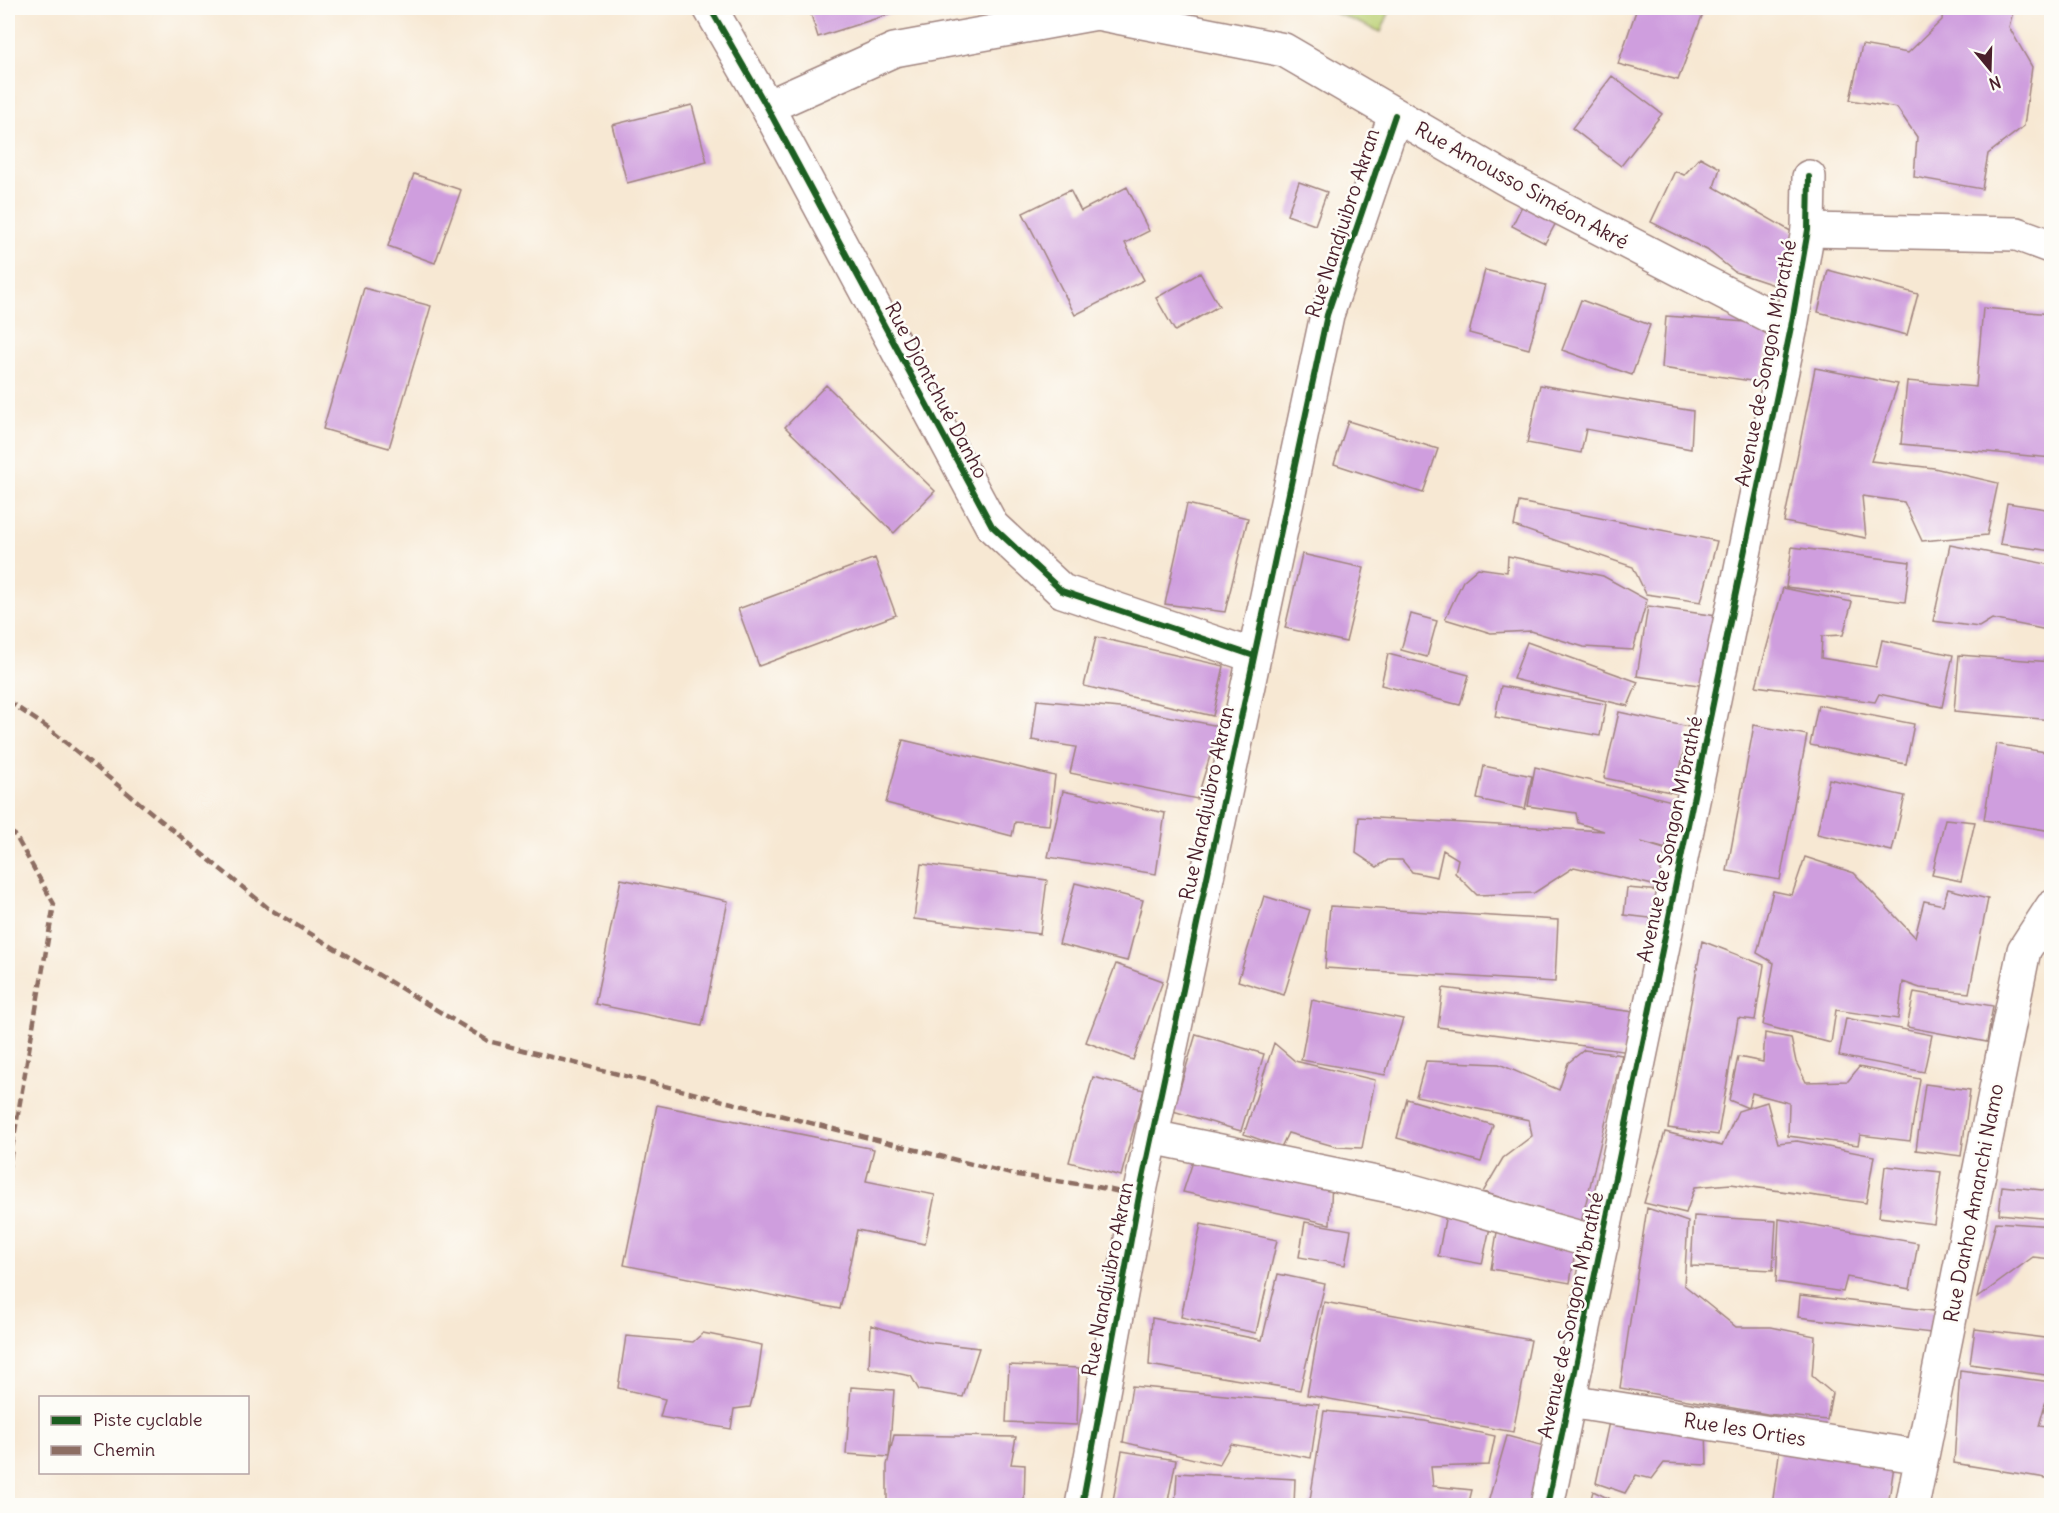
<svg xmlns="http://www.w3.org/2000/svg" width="2059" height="1513" viewBox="0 0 2059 1513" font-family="Delius,sans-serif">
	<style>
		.green { fill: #bbd074; stroke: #827850; stroke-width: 1.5 }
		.building { fill: #cf9ede }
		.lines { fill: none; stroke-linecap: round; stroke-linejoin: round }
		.minor-casing { stroke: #a0847f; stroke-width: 36 }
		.tertiary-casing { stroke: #a0847f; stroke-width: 36 }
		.minor { stroke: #fff; stroke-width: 33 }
		.tertiary { stroke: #fff; stroke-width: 33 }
		.quiet { stroke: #8d6e63; stroke-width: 4.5; stroke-dasharray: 9 4.5; stroke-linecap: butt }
		.cycleway-casing { stroke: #fdfcf7; stroke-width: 10 }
		.cycleway { stroke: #1b5e20; stroke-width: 6 }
		.labels { text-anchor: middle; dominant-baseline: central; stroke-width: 5; stroke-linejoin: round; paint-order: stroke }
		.street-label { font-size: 20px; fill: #4a1f2b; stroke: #fdfcf7 }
	</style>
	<rect width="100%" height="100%" fill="#fdfcf7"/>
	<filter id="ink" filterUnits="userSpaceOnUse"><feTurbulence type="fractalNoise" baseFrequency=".0167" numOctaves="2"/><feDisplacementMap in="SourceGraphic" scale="12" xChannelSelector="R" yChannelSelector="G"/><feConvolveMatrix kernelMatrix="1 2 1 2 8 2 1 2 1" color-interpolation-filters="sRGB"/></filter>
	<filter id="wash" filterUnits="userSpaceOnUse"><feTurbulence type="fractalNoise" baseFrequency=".008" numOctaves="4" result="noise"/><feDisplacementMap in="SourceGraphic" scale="24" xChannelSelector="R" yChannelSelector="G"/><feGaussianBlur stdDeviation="1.35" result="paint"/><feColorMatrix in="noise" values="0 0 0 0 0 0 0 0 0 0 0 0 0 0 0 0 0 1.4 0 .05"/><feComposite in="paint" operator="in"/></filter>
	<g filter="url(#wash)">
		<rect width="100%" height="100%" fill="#f7e8d3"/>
		<path class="green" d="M 1323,8 L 1391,8 L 1381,32 Z"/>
		<g id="blocks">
			<path class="building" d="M 809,8 L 909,8 L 818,37 Z
				M 1637,8 L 1705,8 L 1678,80 L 1618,64 Z
				M 1943,8 L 2014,8 L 2009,27 L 2032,67 L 2024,126 L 1988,154 L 1982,189 L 1914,177 L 1917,137 L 1897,108 L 1850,100 L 1862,45 L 1908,53 L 1942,20 Z
				M 1612,76 L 1662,114 L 1621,166 L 1572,128 Z
				M 692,105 L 707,162 L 627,183 L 612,125 Z
				M 1700,157 L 1720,168 L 1714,187 L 1794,233 L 1783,288 L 1735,272 L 1707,250 L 1651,222 L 1675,171 L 1684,175 Z
				M 414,174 L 461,190 L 435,263 L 388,246 Z
				M 1299,182 L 1327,192 L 1315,225 L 1287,215 Z
				M 1127,187 L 1149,231 L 1125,243 L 1144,280 L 1075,315 L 1023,213 L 1070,190 L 1081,211 Z
				M 1525,200 L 1559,217 L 1545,243 L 1512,226 Z
				M 1485,270 L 1546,285 L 1529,349 L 1469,333 Z
				M 1828,270 L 1918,294 L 1907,335 L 1818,312 Z
				M 1200,273 L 1219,306 L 1175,331 L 1156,298 Z
				M 364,288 L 431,306 L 389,448 L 323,429 Z
				M 1581,300 L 1650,325 L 1632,375 L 1562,350 Z
				M 1983,308 L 2052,314 L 2052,458 L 1901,444 L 1907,381 L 1976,387 Z
				M 1666,316 L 1773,324 L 1758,382 L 1662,368 Z
				M 1815,368 L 1898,384 L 1871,461 L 1934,468 L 1998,483 L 1987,535 L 1922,541 L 1904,502 L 1862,496 L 1866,538 L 1784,522 Z
				M 826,385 L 935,491 L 894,533 L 785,427 Z
				M 1540,385 L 1693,411 L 1691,449 L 1586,429 L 1581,453 L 1527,443 Z
				M 1348,421 L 1438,449 L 1423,493 L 1334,464 Z
				M 1519,502 L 1717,541 L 1701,602 L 1646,594 L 1633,567 L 1514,526 Z
				M 2007,503 L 2052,510 L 2052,551 L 2000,544 Z
				M 1187,504 L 1248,518 L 1225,612 L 1165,604 Z
				M 1950,545 L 2052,565 L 2052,631 L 1992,619 L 1979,627 L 1933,621 Z
				M 1792,547 L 1910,562 L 1905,602 L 1786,587 Z
				M 1302,554 L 1364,568 L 1346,642 L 1285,628 Z
				M 1508,556 L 1603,576 L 1647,600 L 1633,650 L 1584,647 L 1531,631 L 1491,633 L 1445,619 L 1463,581 L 1478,568 L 1507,572 Z
				M 875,558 L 896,615 L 759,666 L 738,609 Z
				M 1783,588 L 1852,602 L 1843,635 L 1822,636 L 1821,658 L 1876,667 L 1882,640 L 1953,655 L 1942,707 L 1879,694 L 1875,702 L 1756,686 Z
				M 1648,606 L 1723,617 L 1712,687 L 1637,676 Z
				M 1411,614 L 1437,621 L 1427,657 L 1401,650 Z
				M 1096,637 L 1224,666 L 1213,716 L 1084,686 Z
				M 1527,642 L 1638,682 L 1628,706 L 1513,679 Z
				M 1388,654 L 1469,675 L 1460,705 L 1381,685 Z
				M 1959,655 L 2052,662 L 2052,720 L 1954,711 Z
				M 1501,686 L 1606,704 L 1600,736 L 1495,717 Z
				M 1037,700 L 1130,709 L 1219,726 L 1197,799 L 1070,773 L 1076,747 L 1032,740 Z
				M 1818,705 L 1914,724 L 1906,764 L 1810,745 Z
				M 1619,712 L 1689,727 L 1675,793 L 1604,778 Z
				M 1754,725 L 1807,735 L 1780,880 L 1727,871 Z
				M 903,740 L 1055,776 L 1049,825 L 1015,822 L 1012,836 L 886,803 Z
				M 1996,744 L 2052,753 L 2052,831 L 1984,820 Z
				M 1484,766 L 1532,776 L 1525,809 L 1477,799 Z
				M 1535,767 L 1684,804 L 1670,850 L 1641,842 L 1674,852 L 1666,888 L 1574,867 L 1534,893 L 1477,895 L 1455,873 L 1458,859 L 1443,850 L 1437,877 L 1412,872 L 1402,860 L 1388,860 L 1377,867 L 1356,853 L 1359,817 L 1604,831 L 1578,823 L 1576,813 L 1528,806 Z
				M 1829,779 L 1905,796 L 1892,851 L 1817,834 Z
				M 1063,791 L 1165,813 L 1156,874 L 1048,857 Z
				M 1945,819 L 1975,822 L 1961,881 L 1932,875 Z
				M 1805,857 L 1854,873 L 1915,937 L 1924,901 L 1943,905 L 1948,889 L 1988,899 L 1969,993 L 1920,988 L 1903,982 L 1898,1019 L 1836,1010 L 1831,1043 L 1763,1025 L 1774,963 L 1757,953 L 1773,891 L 1792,895 Z
				M 921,864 L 1047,880 L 1040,934 L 914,919 Z
				M 621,879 L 728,901 L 702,1026 L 595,1004 Z
				M 1075,883 L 1143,900 L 1127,961 L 1059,944 Z
				M 1627,888 L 1661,891 L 1658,919 L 1624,915 Z
				M 1264,896 L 1310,910 L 1284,995 L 1238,981 Z
				M 1330,906 L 1558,920 L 1555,982 L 1325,968 Z
				M 1702,941 L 1764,965 L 1755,1020 L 1738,1018 L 1718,1135 L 1668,1128 Z
				M 1116,964 L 1163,981 L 1133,1060 L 1086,1042 Z
				M 1443,988 L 1643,1013 L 1638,1053 L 1438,1027 Z
				M 1914,992 L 1993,1006 L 1987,1042 L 1907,1027 Z
				M 1312,1000 L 1403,1019 L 1385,1075 L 1301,1060 Z
				M 1846,1018 L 1932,1035 L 1924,1072 L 1839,1056 Z
				M 1765,1033 L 1791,1038 L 1796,1062 L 1806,1082 L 1848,1081 L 1859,1067 L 1920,1079 L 1910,1141 L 1860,1135 L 1858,1145 L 1788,1136 L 1789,1103 L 1752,1093 L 1748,1108 L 1729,1100 L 1738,1057 L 1763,1062 Z
				M 1196,1034 L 1264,1054 L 1241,1131 L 1173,1111 Z
				M 1274,1043 L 1295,1061 L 1375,1080 L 1362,1148 L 1337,1147 L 1288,1133 L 1281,1147 L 1244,1134 Z
				M 1584,1050 L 1622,1055 L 1581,1223 L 1483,1192 L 1503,1158 L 1532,1136 L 1529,1120 L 1416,1096 L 1426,1061 L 1499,1064 L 1559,1090 L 1568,1063 Z
				M 1093,1077 L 1144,1090 L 1121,1176 L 1069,1162 Z
				M 1925,1084 L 1970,1090 L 1961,1156 L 1916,1150 Z
				M 1407,1099 L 1493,1125 L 1481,1162 L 1397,1138 Z
				M 1767,1102 L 1778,1143 L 1797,1141 L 1874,1156 L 1866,1203 L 1731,1184 L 1695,1187 L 1686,1213 L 1644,1203 L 1665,1132 L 1722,1146 L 1738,1111 Z
				M 657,1105 L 874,1149 L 866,1181 L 935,1195 L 925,1244 L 857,1230 L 840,1309 L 624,1265 Z
				M 1196,1152 L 1332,1180 L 1330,1224 L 1183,1192 Z
				M 1885,1166 L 1941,1172 L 1934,1224 L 1879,1217 Z
				M 2002,1186 L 2052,1191 L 2052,1219 L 1999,1214 Z
				M 1647,1208 L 1688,1222 L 1684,1285 L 1736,1327 L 1771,1327 L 1815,1336 L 1812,1376 L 1832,1393 L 1827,1420 L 1767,1414 L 1620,1388 Z
				M 1446,1214 L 1491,1223 L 1482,1264 L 1438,1256 Z
				M 1694,1216 L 1776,1221 L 1773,1270 L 1691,1266 Z
				M 1779,1219 L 1918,1243 L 1910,1289 L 1847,1277 L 1843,1292 L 1776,1282 Z
				M 1305,1222 L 1351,1230 L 1345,1265 L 1299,1257 Z
				M 1996,1222 L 2052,1226 L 2052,1259 L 2033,1257 L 1977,1298 Z
				M 1201,1224 L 1277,1240 L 1256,1333 L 1181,1317 Z
				M 1497,1232 L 1576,1246 L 1570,1283 L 1491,1269 Z
				M 1278,1274 L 1325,1284 L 1300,1390 L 1149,1365 L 1152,1318 L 1262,1340 Z
				M 1800,1295 L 1934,1311 L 1931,1333 L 1798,1317 Z
				M 1324,1302 L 1531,1340 L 1513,1432 L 1307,1395 Z
				M 871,1325 L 927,1342 L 979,1348 L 963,1397 L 919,1390 L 911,1376 L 869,1368 Z
				M 1975,1329 L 2052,1339 L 2052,1376 L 1970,1364 Z
				M 703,1333 L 762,1345 L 757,1381 L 750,1407 L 734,1409 L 731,1429 L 660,1417 L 665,1399 L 618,1388 L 626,1336 L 693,1342 Z
				M 1009,1365 L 1079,1368 L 1077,1425 L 1006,1422 Z
				M 1960,1370 L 2051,1382 L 2039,1426 L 2052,1428 L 2052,1479 L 1954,1463 Z
				M 1132,1386 L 1319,1404 L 1311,1458 L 1231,1444 L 1219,1465 L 1123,1442 Z
				M 851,1387 L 894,1390 L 889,1457 L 894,1435 L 1016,1437 L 1011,1464 L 1025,1465 L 1024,1504 L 887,1506 L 887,1465 L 889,1457 L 846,1454 Z
				M 1324,1411 L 1425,1421 L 1495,1436 L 1489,1465 L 1431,1467 L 1433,1486 L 1472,1490 L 1468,1506 L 1309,1506 Z
				M 1610,1417 L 1706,1428 L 1707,1465 L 1664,1463 L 1652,1479 L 1636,1475 L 1625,1493 L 1596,1483 Z
				M 1507,1436 L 1548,1447 L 1531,1506 L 1487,1506 Z
				M 1781,1440 L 1895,1459 L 1888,1506 L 1772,1506 Z
				M 1122,1451 L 1176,1460 L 1167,1506 L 1112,1506 Z
				M 1177,1473 L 1295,1479 L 1294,1506 L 1175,1506 Z
				M 1593,1491 L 1624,1506 L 1589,1506 Z"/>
		</g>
	</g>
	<g filter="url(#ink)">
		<use href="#blocks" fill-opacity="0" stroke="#a0847f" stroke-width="1.5"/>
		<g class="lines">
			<defs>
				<path id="minor" d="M 710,8 L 767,107 L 992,526 L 1062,591 L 1254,656
					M 767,107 L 894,50 L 1097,13 L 1284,50 L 1511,182 L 1791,327
					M 1808,230 L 2017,234 L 2052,247
					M 1152,1137 L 1405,1189 L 1602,1244
					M 1569,1401 L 1922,1457
					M 1082,1506 L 1139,1196 L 1327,315 L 1395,115
					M 1912,1506 L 2024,950 L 2052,907"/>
				<path id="tertiary" d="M 1547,1506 L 1791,327 L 1808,230 L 1809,177"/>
			</defs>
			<use href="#minor" class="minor-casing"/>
			<use href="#tertiary" class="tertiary-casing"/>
			<use href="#minor" class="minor"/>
			<use href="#tertiary" class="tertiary"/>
			<path class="quiet" d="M 8,701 L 48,728 L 268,908 L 488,1041 L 1011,1174 L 1097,1187 L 1139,1196
				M 8,831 L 15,835 L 54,904 L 8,1172"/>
			<defs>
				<path id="cycleway" d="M 710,8 L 767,107 L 992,526 L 1062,591 L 1254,656
					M 1082,1506 L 1139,1196 L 1327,315 L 1395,115
					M 1547,1506 L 1791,327 L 1808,230 L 1809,177"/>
			</defs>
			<use href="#cycleway" class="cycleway-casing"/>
			<use href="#cycleway" class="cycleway"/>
		</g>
	</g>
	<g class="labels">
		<g class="street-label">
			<text transform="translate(1522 185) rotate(29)">Rue Amousso Siméon Akré</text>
			<text transform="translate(1342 223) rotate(-72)">Rue Nandjuibro Akran</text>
			<text transform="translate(1765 363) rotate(-79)">Avenue de Songon M'brathé</text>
			<text transform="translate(937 390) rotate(62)">Rue Djontchué Danho</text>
			<text transform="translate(1206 803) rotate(-78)">Rue Nandjuibro Akran</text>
			<text transform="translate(1669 839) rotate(-78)">Avenue de Songon M'brathé</text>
			<text transform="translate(1973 1203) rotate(-79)">Rue Danho Amanchi Namo</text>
			<text transform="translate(1107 1279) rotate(-79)">Rue Nandjuibro Akran</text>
			<text transform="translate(1570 1315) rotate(-78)">Avenue de Songon M'brathé</text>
			<text transform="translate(1745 1429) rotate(9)">Rue les Orties</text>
		</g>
	</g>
	<rect width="2059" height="1513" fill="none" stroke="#fdfcf7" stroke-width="30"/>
	<rect x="39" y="1396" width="210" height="78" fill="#fdfcf7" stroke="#b5a4a5" stroke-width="1.5"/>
	<rect x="51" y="1416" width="30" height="9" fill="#1b5e20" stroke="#b5a4a5" stroke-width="1.5"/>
	<text x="93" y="1426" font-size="18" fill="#4a1f2b">Piste cyclable</text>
	<rect x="51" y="1446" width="30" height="9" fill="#8d6e63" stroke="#b5a4a5" stroke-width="1.5"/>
	<text x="93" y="1456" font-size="18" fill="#4a1f2b">Chemin</text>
	<g transform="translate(1990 69) rotate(161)" stroke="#fdfcf7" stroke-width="4.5" paint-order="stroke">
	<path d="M0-4.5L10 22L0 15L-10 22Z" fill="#4a1f2b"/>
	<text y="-9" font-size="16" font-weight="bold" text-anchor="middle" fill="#4a1f2b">N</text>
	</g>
</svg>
